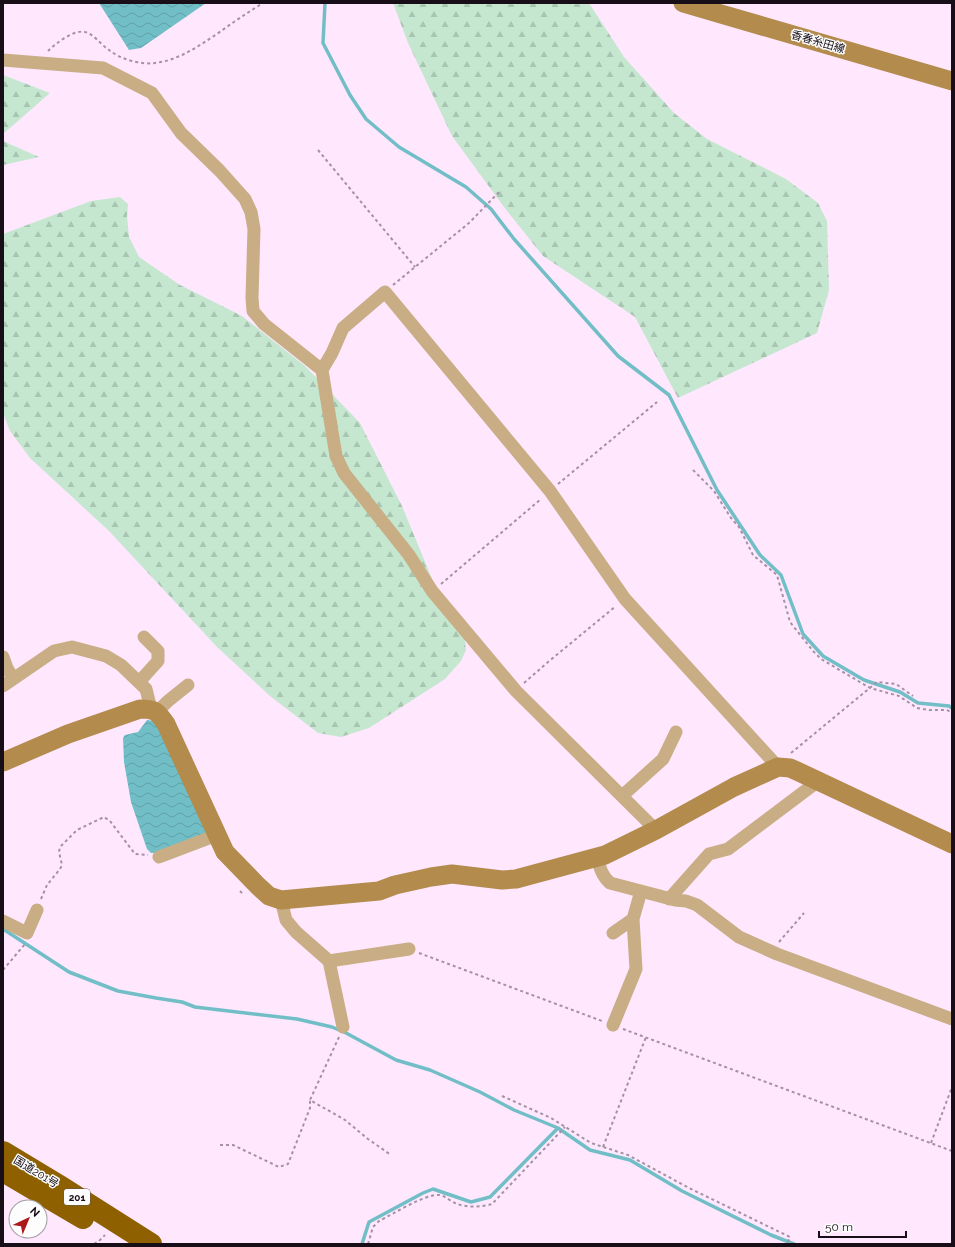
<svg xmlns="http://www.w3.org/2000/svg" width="955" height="1247" viewBox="0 0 955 1247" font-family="Raleway,'Noto Sans JP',sans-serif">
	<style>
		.forest { fill: url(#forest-firs) }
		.water { fill: url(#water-waves) }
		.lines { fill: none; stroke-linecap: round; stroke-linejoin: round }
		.stream { stroke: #71bec7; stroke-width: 3.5 }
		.path { stroke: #a492a3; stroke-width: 2; stroke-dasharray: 3 3; stroke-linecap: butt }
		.street { stroke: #c8ad85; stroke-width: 13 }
		.secondary { stroke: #b38b4d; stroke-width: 19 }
		.highway { stroke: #8e6000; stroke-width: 22 }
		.labels { text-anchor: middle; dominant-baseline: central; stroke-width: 3; stroke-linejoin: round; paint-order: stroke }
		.shield { fill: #fdfdfd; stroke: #5c565c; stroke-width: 1 }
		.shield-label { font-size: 10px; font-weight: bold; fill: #170e17 }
		.street-label { font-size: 11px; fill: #170e17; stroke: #fdfdfd }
	</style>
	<defs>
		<pattern id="forest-firs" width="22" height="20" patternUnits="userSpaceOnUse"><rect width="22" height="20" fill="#c5e7d0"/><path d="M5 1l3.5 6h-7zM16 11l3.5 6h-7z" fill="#a8c5b2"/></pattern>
		<pattern id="water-waves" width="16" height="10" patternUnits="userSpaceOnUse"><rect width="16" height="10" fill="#71bec7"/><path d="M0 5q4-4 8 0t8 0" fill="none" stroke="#61a2aa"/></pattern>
	</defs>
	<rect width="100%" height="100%" fill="#ffe7fe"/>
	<path class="forest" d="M 393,3 L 589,3 L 624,57 L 674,113 L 707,139 L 786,179 L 818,203 L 827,221 L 829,290 L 817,333 L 678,398 L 635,317 L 543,256 L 504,207 L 452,136 L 408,43 Z
		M 3,75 L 50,93 L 3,134 Z
		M 3,141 L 39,157 L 3,165 Z
		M 120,197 L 128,204 L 127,216 L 129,237 L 139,257 L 180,285 L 242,316 L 305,366 L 360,423 L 402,506 L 435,586 L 464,634 L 466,650 L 461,661 L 445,679 L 369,728 L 341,737 L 318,733 L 270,696 L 217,647 L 109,531 L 30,458 L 10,431 L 3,413 L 3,234 L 91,201 Z"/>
	<path class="water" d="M 99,3 L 206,3 L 141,48 L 129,50 Z
		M 147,720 L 154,721 L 160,730 L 209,833 L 163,853 L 151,853 L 147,849 L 131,802 L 124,762 L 123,738 L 125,735 L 138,732 Z"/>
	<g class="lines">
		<path class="stream" d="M 325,3 L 323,43 L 350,95 L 366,119 L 399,147 L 466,187 L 491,209 L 514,239 L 618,356 L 669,395 L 717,490 L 760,555 L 781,575 L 803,634 L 823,656 L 864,680 L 900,692 L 918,703 L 949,706 L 952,708
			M 3,929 L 69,972 L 118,991 L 156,998 L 182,1002 L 195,1007 L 297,1019 L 332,1027 L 346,1033 L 396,1060 L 430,1070 L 480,1092 L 514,1110 L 558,1128 L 590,1150 L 630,1160 L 682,1191 L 771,1235 L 794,1244
			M 362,1244 L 369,1222 L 423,1193 L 433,1189 L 471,1202 L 490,1197 L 558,1128"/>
		<path class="path" d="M 48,51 C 55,44 74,29 85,32 C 94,34 101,45 109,50 C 120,59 140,65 155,63 C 179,60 197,47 217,34 C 232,23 247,13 263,3
			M 318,150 L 415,267
			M 393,285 L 469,223 L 501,190
			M 693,470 L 714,491 L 731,518 L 739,527 L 753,555 L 777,575 L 790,622 L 813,651 L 821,659 L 870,688 L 899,696 L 917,708 L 929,710 L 947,710 L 952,713
			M 558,484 L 657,402
			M 441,584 L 541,499
			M 524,683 L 548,662 L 616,606
			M 791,753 L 877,682 L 896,684 L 913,696
			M 240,891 L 244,895
			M 41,899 L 47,885 L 60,869 L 62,865 L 59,852 L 60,847 L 77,830 L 104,817 L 110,821 L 135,854 L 148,855
			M 779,942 L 804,913
			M 419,953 L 602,1021
			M 3,970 L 25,944
			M 623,1029 L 952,1151
			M 339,1037 L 310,1100 L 345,1120 L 368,1139 L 391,1155
			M 502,1096 L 551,1118 L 591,1143 L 628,1155 L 689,1188 L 790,1237 L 787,1244
			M 931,1143 L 952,1087
			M 220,1145 L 233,1145 L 279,1167 L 288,1164 L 310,1108 L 310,1100
			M 603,1147 L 646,1037
			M 94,1244 L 99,1241 L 105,1235
			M 368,1244 L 373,1227 L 379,1221 C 393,1214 425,1194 439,1195 C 444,1195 450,1201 455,1203 C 466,1208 482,1207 492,1204 L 565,1127"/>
		<path class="street" d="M 3,60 L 103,68 L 152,93 L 181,133 L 220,171 L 245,199 L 251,212 L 254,229 L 252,298 L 253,311 L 264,324 L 322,370
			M 3,657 L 7,668 L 13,678
			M 139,682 L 158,661 L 158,651 L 144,637
			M 3,686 L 54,651 L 72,647 L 106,656 L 121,665 L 146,689 L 151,709
			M 156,713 L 168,701 L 188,685
			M 622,796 L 663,759 L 676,732
			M 656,830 L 516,691 L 432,591 L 409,555 L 344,473 L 336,456 L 322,370 L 332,353 L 343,328 L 385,292 L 550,491 L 625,599 L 778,767
			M 159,857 L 217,835
			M 597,857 C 600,868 602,876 610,883 L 675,900 L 686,901 L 697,905 L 739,937 L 777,954 L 952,1019
			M 669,899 L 709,854 L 728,849 L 813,785 L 816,780
			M 281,900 L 286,920 L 296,932 L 329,961 L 409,949
			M 3,921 L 27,933 L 37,910
			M 613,933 L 633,919 L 641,891
			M 329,961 L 343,1027
			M 613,1025 L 636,969 L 633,919"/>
		<path class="secondary" d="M 683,3 L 952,81
			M 3,762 L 68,734 L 140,709 C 155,709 157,711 166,724 L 225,852 L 258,886 L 269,896 L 281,900 L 379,891 L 395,885 L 431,877 L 452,874 L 502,880 L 516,879 L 605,855 L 656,830 L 734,787 L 778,767 L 790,768 L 799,772 L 952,844"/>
		<path class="highway" d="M 3,1152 L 61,1187 L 151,1244
			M 3,1171 L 83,1218"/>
	</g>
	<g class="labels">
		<rect class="shield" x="64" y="1189" width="26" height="16" rx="3"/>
		<g class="shield-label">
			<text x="77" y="1197">201</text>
		</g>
		<g class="street-label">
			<text transform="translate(818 42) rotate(16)">香春糸田線</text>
			<text transform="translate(36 1172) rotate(31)">国道201号</text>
		</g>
	</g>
	<rect width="955" height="1247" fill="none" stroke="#170e17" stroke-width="8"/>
	<g transform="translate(28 1219) rotate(44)"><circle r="19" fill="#fdfdfd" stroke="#a19da1"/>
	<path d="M0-3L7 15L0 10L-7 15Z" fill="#ab1918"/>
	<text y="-6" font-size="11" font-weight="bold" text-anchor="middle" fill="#170e17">N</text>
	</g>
	<path d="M819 1231v6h87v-6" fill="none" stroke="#170e17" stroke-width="2"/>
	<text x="825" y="1231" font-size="12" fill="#170e17" stroke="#fdfdfd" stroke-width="3" paint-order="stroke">50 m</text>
</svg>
